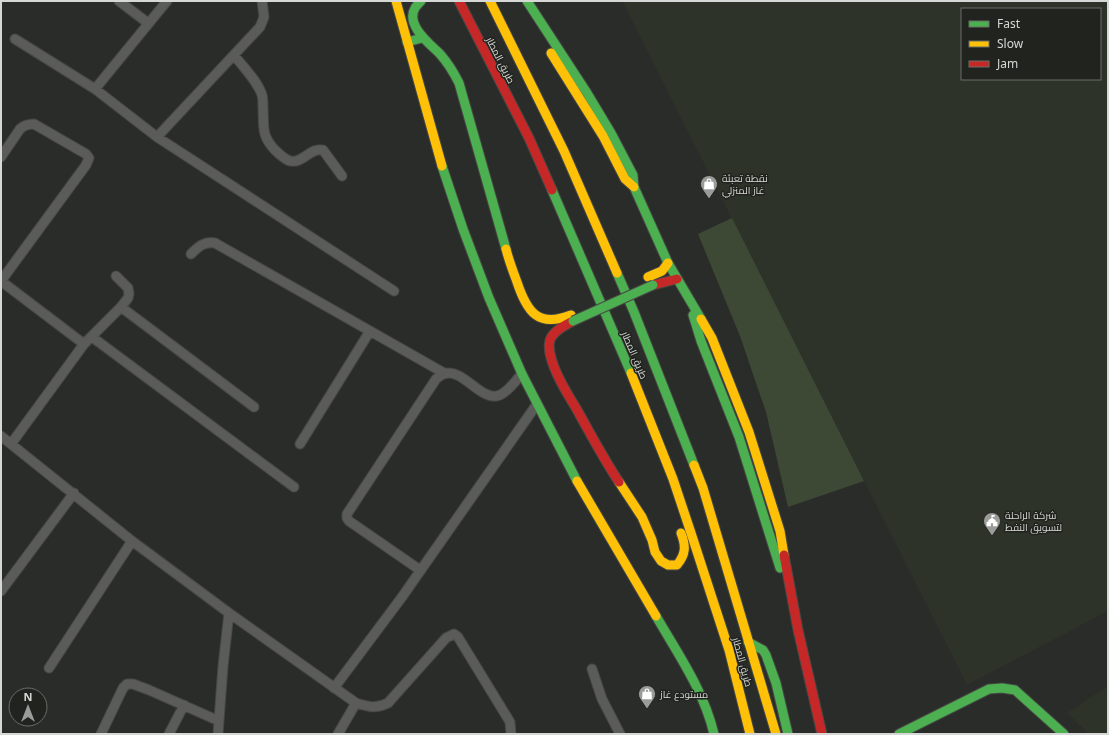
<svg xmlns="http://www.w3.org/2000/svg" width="1109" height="735" viewBox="0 0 1109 735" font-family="'Noto Sans',Cairo,sans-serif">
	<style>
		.built { fill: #2d3329; fill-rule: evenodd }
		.green { fill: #3d4934 }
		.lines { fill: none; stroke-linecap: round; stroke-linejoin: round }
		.street-casing { stroke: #464845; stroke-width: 11 }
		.fast-casing { stroke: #464845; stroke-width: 11 }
		.slow-casing { stroke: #464845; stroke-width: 11 }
		.jam-casing { stroke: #464845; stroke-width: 11 }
		.street { stroke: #5b5c5a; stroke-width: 9 }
		.fast { stroke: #4caf50; stroke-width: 9 }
		.slow { stroke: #ffc107; stroke-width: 9 }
		.jam { stroke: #c62828; stroke-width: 9 }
		.fast-bridge-casing { stroke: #464845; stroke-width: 11; stroke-linecap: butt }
		.fast-bridge { stroke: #4caf50; stroke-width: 9 }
		.labels { text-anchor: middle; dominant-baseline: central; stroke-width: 3; stroke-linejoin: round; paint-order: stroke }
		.street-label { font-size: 10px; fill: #d6d8d5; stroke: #21241e }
		.poi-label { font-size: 10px; fill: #d6d8d5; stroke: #21241e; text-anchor: start }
	</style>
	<rect width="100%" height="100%" fill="#2a2c29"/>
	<path class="built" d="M 622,1 L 1108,1 L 1108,611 L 967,685 ZM 962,9 L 1100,9 L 1100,79 L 962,79 Z
		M 1108,686 L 1108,734 L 1089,734 L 1067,713 Z"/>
	<path class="green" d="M 732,218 L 864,481 L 788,507 L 766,412 L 740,336 L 698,234 Z"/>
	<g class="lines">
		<defs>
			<path id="street" d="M 119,1 L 148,23
				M 15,39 L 95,89 L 157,137 L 394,291
				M 234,55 C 243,67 257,80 262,95 C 263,99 263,104 263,108 C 264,126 261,136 275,150 C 279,154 284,159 290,161 C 303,164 310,147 323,150 L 342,176
				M 95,89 L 167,1
				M 157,137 L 260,27 L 264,17 L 262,1
				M 1,157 L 20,129 C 24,125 28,124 34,124 L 86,154 L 89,158 L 86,165 L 1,281 L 84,344
				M 191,254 C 198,247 204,241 215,243 L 444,373
				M 121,307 L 254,407
				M 92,337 L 294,487
				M 1,436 L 132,541 L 229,613 L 356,703 C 369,707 376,709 388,703 L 446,638 L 454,634 L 458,637 L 510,722 L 511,734
				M 11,444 L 84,344 L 121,307 L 128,298 L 129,294 L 128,288 L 116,276
				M 300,444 L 370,331
				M 420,570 L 349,521 L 347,518 L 347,514 L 436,379 C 439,377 442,374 444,374 C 463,367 481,403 500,395 C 509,391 515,381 522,374
				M 1,591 L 74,493
				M 49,668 L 132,541
				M 592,669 L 602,699 L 620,734
				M 334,688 L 402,597 L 537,404
				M 101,734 L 123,688 L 127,684 L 133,684 L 149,690 L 219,721
				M 169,734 L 184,705
				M 218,734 L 223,666 L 229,613
				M 338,734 L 356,703"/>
			<path id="fast" d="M 421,1 C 419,3 416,6 415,8 C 405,25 430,44 440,54 C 448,63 454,73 459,83 L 506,249
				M 527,1 L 587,93 L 611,133 L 633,175 L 634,187 L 668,263 L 701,319
				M 407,42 L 422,38
				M 442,166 L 463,229 L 489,298 L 522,374 L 577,481
				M 552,190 L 631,373
				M 617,273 L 634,312 L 694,465
				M 693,315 L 701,341 L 739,437 L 780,568
				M 656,616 C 678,654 704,691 714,734
				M 748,642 L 763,650 L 766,655 L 776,683 L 788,734
				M 899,734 L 989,689 L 1002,688 L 1015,690 L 1064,734"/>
			<path id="slow" d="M 396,1 L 442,166
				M 490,1 L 564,151 L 617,273
				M 551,53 L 603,136 L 625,179 L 634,187
				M 506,249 C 509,261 513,271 517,282 C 527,312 538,328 571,315
				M 648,277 L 662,271 L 668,263
				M 701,319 L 712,338 L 749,432 L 780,531 L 784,555
				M 631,373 L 673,479 L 691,533 L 729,650 L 750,734
				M 694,465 L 703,488 L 776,734
				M 577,481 L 656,616
				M 619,482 L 642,517 L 652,540 L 655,552 L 661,561 L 668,565 L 677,565 C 686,554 686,546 681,533"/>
			<path id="jam" d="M 459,1 L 529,138 L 552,190
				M 653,285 L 677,279
				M 573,321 C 565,325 553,331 550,340 C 548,347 550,355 552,361 C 557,378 567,393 576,408 C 590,433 603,458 619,482
				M 784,555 L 798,630 L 822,734"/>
		</defs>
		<use href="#street" class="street-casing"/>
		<use href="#fast" class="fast-casing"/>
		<use href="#slow" class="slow-casing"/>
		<use href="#jam" class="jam-casing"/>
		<use href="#street" class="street"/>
		<use href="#fast" class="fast"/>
		<use href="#slow" class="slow"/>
		<use href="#jam" class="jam"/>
		<defs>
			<path id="fast-bridge" d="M 573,321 L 653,285"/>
		</defs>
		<use href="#fast-bridge" class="fast-bridge-casing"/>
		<use href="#fast-bridge" class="fast-bridge"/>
	</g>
	<defs>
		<symbol id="shop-pin" viewBox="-11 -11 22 30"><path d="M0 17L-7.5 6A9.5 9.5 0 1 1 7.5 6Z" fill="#9a9c99" stroke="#21241e"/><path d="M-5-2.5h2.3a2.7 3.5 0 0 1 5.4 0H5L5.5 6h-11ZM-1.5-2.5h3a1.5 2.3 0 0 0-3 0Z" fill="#fff"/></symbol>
		<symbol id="civic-pin" viewBox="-11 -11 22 30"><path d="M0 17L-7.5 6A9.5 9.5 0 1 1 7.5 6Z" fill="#9a9c99" stroke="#21241e"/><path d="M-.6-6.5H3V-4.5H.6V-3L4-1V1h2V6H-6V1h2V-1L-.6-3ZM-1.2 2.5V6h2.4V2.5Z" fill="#fff"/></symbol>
	</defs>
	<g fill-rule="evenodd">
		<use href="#shop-pin" x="699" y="174" width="20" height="27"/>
		<use href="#civic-pin" x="982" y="511" width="20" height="27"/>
		<use href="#shop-pin" x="637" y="684" width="20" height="27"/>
	</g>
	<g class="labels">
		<g class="street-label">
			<text transform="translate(501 60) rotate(63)">طريق المطار</text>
			<text transform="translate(635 355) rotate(67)">طريق المطار</text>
			<text transform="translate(743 662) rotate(75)">طريق المطار</text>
		</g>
		<g class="poi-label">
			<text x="722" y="178">نقطة تعبئة<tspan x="722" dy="12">غاز المنزلي</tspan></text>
			<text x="1005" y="515">شركة الراحلة<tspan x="1005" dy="12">لتسويق النفط</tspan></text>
			<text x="660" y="694">مستودع غاز</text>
		</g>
	</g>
	<rect width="1109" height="735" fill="none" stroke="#d6d8d5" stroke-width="4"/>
	<rect x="961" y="8" width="140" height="72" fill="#21241e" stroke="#696c67"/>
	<rect x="969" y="21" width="20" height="6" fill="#4caf50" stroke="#696c67"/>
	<text x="997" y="28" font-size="12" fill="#d6d8d5">Fast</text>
	<rect x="969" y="41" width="20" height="6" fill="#ffc107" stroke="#696c67"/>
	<text x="997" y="48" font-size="12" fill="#d6d8d5">Slow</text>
	<rect x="969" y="61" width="20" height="6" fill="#c62828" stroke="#696c67"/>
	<text x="997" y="68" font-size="12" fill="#d6d8d5">Jam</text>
	<g transform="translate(28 707)"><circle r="19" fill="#21241e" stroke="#696c67"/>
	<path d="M0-3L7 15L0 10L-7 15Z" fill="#9a9c99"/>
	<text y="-6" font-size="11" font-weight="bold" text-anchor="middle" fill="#d6d8d5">N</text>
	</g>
</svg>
